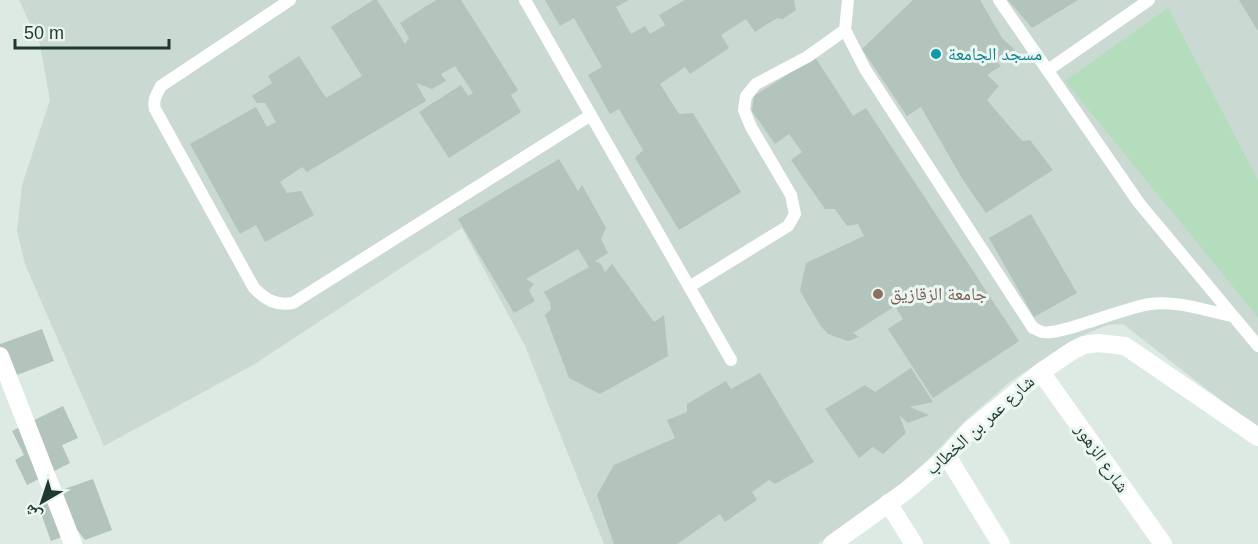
<svg xmlns="http://www.w3.org/2000/svg" width="1258" height="544" viewBox="0 0 1258 544" font-family="Arial,'Noto Naskh Arabic',sans-serif">
	<style>
		.built { fill: #cad9d2 }
		.green { fill: #b3ddbd }
		.building { fill: #b2c4bc }
		.lines { fill: none; stroke-linecap: round; stroke-linejoin: round }
		.lane { stroke: #fff; stroke-width: 12 }
		.street { stroke: #fff; stroke-width: 18 }
		.culture-dot { fill: #0f9aa8; stroke: #ecf6f1; stroke-width: 2 }
		.education-dot { fill: #8d6e63; stroke: #ecf6f1; stroke-width: 2 }
		.labels { text-anchor: middle; dominant-baseline: central; stroke-width: 6; stroke-linejoin: round; paint-order: stroke }
		.culture-label { font-size: 18px; fill: #0d838f; stroke: #ecf6f1; text-anchor: start }
		.education-label { font-size: 18px; fill: #785e54; stroke: #ecf6f1; text-anchor: start }
		.street-label { font-size: 18px; fill: #1e3931; stroke: #ecf6f1 }
	</style>
	<rect width="100%" height="100%" fill="#dceae3"/>
	<path class="built" d="M 19,0 L 1258,0 L 1258,429 L 1123,324 L 1107,325 L 1072,340 L 1011,381 L 966,420 L 914,474 L 818,544 L 604,544 L 525,346 L 462,228 L 253,365 L 104,446 L 25,264 L 17,231 L 22,185 L 50,100 L 40,45 Z"/>
	<path class="green" d="M 1168,8 L 1258,180 L 1258,317 L 1065,81 Z"/>
	<path class="building" d="M 373,0 L 377,0 L 405,44 L 409,38 L 400,23 L 436,0 L 461,0 L 518,90 L 511,95 L 521,112 L 449,158 L 419,112 L 461,85 L 468,96 L 473,93 L 455,66 L 441,74 L 446,81 L 432,89 L 416,83 L 426,101 L 307,172 L 302,167 L 280,182 L 287,193 L 301,191 L 314,215 L 265,242 L 256,225 L 240,234 L 190,144 L 256,107 L 267,127 L 276,122 L 265,103 L 257,103 L 252,96 L 272,83 L 268,76 L 299,56 L 326,98 L 362,76 L 331,27 Z
		M 545,0 L 629,0 L 616,7 L 631,34 L 645,26 L 650,34 L 665,25 L 659,15 L 685,0 L 794,0 L 796,10 L 783,19 L 777,18 L 755,32 L 746,19 L 721,35 L 729,48 L 690,74 L 685,67 L 660,84 L 679,114 L 693,113 L 741,192 L 679,230 L 635,158 L 643,150 L 619,109 L 610,114 L 588,75 L 602,67 L 574,18 L 560,26 Z
		M 913,0 L 980,0 L 1002,38 L 1015,50 L 996,61 L 1001,66 L 987,75 L 999,86 L 987,100 L 1022,141 L 1030,140 L 1053,170 L 986,213 L 963,180 L 921,107 L 907,116 L 862,49 Z
		M 1008,0 L 1078,0 L 1032,28 Z
		M 1239,0 L 1258,0 L 1258,31 Z
		M 815,57 L 853,116 L 866,108 L 1019,341 L 933,398 L 888,329 L 903,319 L 895,306 L 853,333 L 859,337 L 848,341 L 828,334 L 820,325 L 800,291 L 806,263 L 864,236 L 858,224 L 847,226 L 835,209 L 825,209 L 791,160 L 802,152 L 789,134 L 775,144 L 752,111 L 754,96 Z
		M 559,159 L 578,191 L 582,185 L 606,228 L 601,239 L 608,253 L 595,261 L 601,264 L 605,272 L 612,264 L 654,322 L 664,315 L 668,356 L 600,394 L 569,378 L 545,315 L 551,309 L 550,302 L 544,292 L 589,267 L 578,249 L 526,279 L 534,284 L 529,290 L 535,301 L 514,313 L 458,219 Z
		M 1031,214 L 1077,293 L 1034,317 L 989,238 Z
		M 42,329 L 54,361 L 1,381 L 0,344 Z
		M 911,368 L 933,402 L 910,407 L 929,415 L 908,423 L 899,415 L 906,433 L 883,454 L 873,447 L 859,458 L 825,409 L 865,385 L 875,392 Z
		M 760,373 L 814,462 L 775,484 L 769,480 L 752,492 L 757,500 L 725,522 L 720,514 L 677,544 L 614,544 L 597,495 L 614,465 L 675,438 L 667,420 L 687,412 L 687,404 L 726,381 L 731,389 Z
		M 63,406 L 78,438 L 62,445 L 70,463 L 27,485 L 15,460 L 24,455 L 12,431 Z
		M 93,479 L 112,530 L 85,540 L 78,531 L 51,541 L 38,505 L 58,497 L 56,492 Z"/>
	<g class="lines">
		<path class="lane" d="M 290,0 L 161,86 C 156,95 153,100 155,109 L 254,288 C 266,300 276,306 293,303 L 591,115
			M 525,0 L 731,360
			M 848,0 L 845,30 L 865,69 L 1033,328 C 1036,329 1039,331 1042,332 C 1060,336 1125,307 1150,304 C 1176,300 1207,311 1233,316
			M 999,0 L 1139,203 L 1258,346
			M 1048,70 L 1149,0
			M 689,287 L 788,226 L 795,214 L 791,195 L 751,127 L 744,110 L 746,96 L 756,84 L 807,57 L 845,30"/>
		<path class="street" d="M 0,356 L 73,544
			M 1041,372 L 1163,544
			M 947,456 L 1001,544
			M 888,503 L 914,544
			M 832,544 L 906,491 L 947,456 L 970,430 L 1041,372 L 1072,351 L 1084,345 L 1098,343 L 1125,346 L 1258,437"/>
	</g>
	<circle class="culture-dot" cx="936" cy="54" r="6"/>
	<circle class="education-dot" cx="878" cy="294" r="6"/>
	<g class="labels">
		<g class="culture-label">
			<text x="948" y="54">مسجد الجامعة</text>
		</g>
		<g class="education-label">
			<text x="890" y="294">جامعة الزقازيق</text>
		</g>
		<g class="street-label">
			<text transform="translate(980 425) rotate(-42)">شارع عمر بن الخطاب</text>
			<text transform="translate(1102 458) rotate(55)">شارع الزهور</text>
		</g>
	</g>
	<g transform="translate(42 502) rotate(219)" stroke="#ecf6f1" stroke-width="4.5" paint-order="stroke">
	<path d="M0-4.5L10 22L0 15L-10 22Z" fill="#1e3931"/>
	<text y="-9" font-size="16" font-weight="bold" text-anchor="middle" fill="#1e3931">ش</text>
	</g>
	<path d="M15 39v9h154v-9" fill="none" stroke="#1e3931" stroke-width="3"/>
	<text x="24" y="39" font-size="18" fill="#1e3931" stroke="#ecf6f1" stroke-width="4.5" paint-order="stroke">50 m</text>
</svg>
